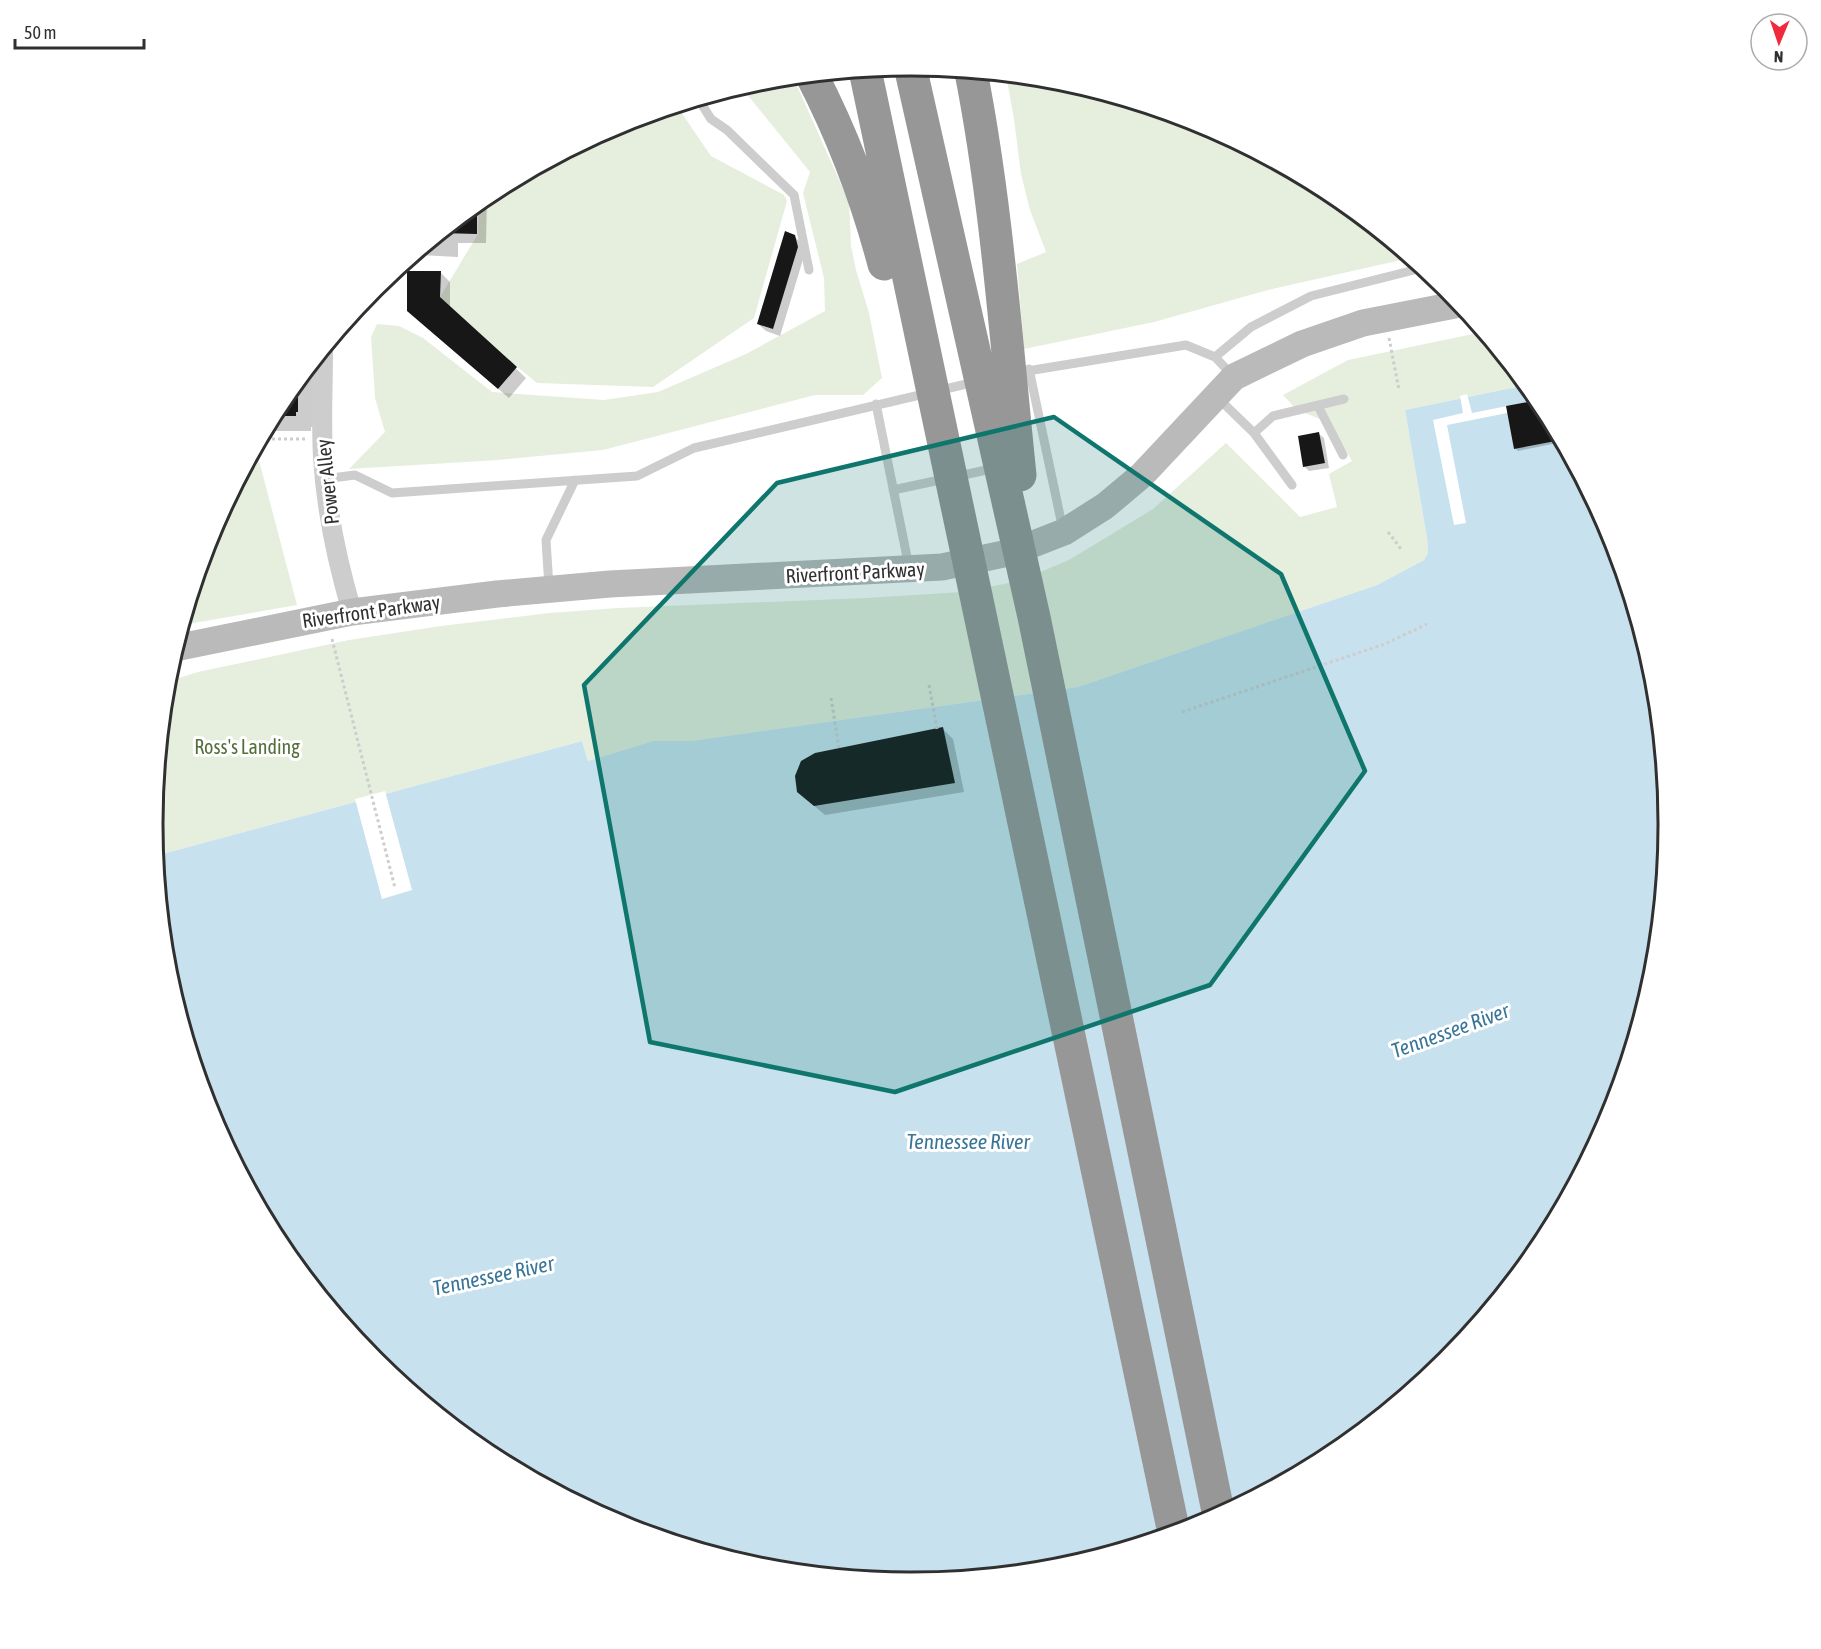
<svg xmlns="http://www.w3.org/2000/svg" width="1821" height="1649" viewBox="0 0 1821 1649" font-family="'Asap Condensed',sans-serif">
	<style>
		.green { fill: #e6eedd }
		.water { fill: #c8e1ee }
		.pier { fill: #fff }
		.shadow { fill: #0003 }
		.building { fill: #171717 }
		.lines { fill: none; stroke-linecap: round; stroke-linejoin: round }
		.path { stroke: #cdcdcd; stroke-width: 3; stroke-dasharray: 3 3; stroke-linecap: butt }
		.lane { stroke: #cdcdcd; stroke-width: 9 }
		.street { stroke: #cdcdcd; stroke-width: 20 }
		.secondary { stroke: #bababa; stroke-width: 27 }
		.highway { stroke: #979797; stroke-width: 33 }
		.marked { fill: #0f766e; fill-opacity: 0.2; stroke: #0f766e; stroke-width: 4.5; stroke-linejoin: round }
		.labels { text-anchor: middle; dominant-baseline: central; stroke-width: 6; stroke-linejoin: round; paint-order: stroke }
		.street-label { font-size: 20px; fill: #303030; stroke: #fff }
		.park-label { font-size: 20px; fill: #546f3a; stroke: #fff }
		.water-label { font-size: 21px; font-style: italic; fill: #387598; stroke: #fff }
		.rim { fill: none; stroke: #303030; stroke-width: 3 }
	</style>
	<rect width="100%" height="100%" fill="#fff"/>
	<path class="green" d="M 1006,75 L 1059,81 L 1201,124 L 1332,194 L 1410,258 L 1268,290 L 1154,322 L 1024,349 L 1017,264 L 1046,252 L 1030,210 L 1021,174 L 1014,119 Z
		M 792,78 L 798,88 L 849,202 L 851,246 L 856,270 L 869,313 L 882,378 L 863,395 L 815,395 L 603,450 L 498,460 L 349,469 L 385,432 L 375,398 L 371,337 L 377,324 L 399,326 L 423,338 L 492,392 L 604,400 L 658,392 L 746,354 L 825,311 L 824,278 L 803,193 L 810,172 L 741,87 L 763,81 Z
		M 675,107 L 679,109 L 711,156 L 784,195 L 787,201 L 754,318 L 653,387 L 537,383 L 510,361 L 440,297 L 478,234 L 479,202 L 489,194 L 621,124 Z
		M 1483,332 L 1526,385 L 1405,410 L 1427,538 L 1428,553 L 1424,560 L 1377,585 L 1078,687 L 691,741 L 653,741 L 588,761 L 582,741 L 155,856 L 152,824 L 166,682 L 198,672 L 349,640 L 441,626 L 549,613 L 618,608 L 866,598 L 962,592 L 1019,581 L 1069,560 L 1153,509 L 1226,443 L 1300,517 L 1337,507 L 1329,474 L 1352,461 L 1330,423 L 1297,410 L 1283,395 L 1348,360 Z
		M 256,449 L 297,605 L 182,625 L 210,534 Z"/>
	<path class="water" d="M 1526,385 L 1541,403 L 1611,535 L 1654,677 L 1669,825 L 1654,973 L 1611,1115 L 1541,1246 L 1447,1361 L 1332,1455 L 1200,1525 L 1058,1568 L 911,1583 L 762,1568 L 620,1525 L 489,1455 L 374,1361 L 280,1246 L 210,1114 L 167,972 L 155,856 L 582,741 L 588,761 L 653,741 L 691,741 L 1078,687 L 1377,585 L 1424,560 L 1428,553 L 1427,538 L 1405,410 Z"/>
	<path class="pier" d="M 1467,394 L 1472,413 L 1538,400 L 1543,406 L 1447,425 L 1466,523 L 1454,525 L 1433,420 L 1463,413 L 1460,396 Z
		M 385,791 L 412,890 L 382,899 L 355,799 Z"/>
	<path class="shadow" d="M 487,196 L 486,243 L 458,243 L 458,257 L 419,255 L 417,253 Z
		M 794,236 L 802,244 L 804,256 L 780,336 L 766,331 L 758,324 Z
		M 440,272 L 450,282 L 450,307 L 526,378 L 509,398 L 419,321 Z
		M 313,362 L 313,427 L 311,427 L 311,431 L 271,431 L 270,438 L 261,438 L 280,403 Z
		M 1539,401 L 1562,442 L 1518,451 L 1516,449 L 1507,407 Z
		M 1319,434 L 1324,438 L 1329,468 L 1309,471 L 1304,466 Z
		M 943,729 L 953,739 L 964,792 L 825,815 L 798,792 Z"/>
	<path class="building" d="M 477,204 L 477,234 L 441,233 Z
		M 785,231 L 795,235 L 798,247 L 773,329 L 757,324 Z
		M 407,271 L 441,271 L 440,297 L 517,367 L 498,389 L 407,311 Z
		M 298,381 L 298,412 L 296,412 L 296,416 L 273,416 L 280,403 Z
		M 1538,400 L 1561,440 L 1514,449 L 1506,406 Z
		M 1319,432 L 1325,463 L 1303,467 L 1298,436 Z
		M 943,727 L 955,783 L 814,806 L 797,792 L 795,776 L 801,761 L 815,753 Z"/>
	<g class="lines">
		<path class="path" d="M 1389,338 L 1399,390
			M 260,439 L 305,439
			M 1388,532 L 1401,549
			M 332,639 L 395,888
			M 929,685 L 937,729
			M 831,698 L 839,748
			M 1182,712 L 1385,644 L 1427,624"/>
		<path class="lane" d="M 699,100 L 711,119 L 727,130 L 794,195 L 809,270
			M 1029,369 L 1063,530
			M 1015,373 L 1186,345 L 1215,357
			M 1233,376 L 1215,357 L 1251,327 L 1311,296 L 1422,268
			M 1218,398 L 1254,433 L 1292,485
			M 876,404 L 909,567
			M 1318,406 L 1343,455
			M 1254,433 L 1273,416 L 1344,399
			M 324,479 L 355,475 L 392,493 L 637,476 L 694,448 L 975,382
			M 893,490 L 996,468
			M 549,587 L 546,540 L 575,480"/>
		<path class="street" d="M 323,350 C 323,386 321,421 323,457 C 326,509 337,561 352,612"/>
		<path class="secondary" d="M 175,648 L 352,612 L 497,594 L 610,584 L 942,567 L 1013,552 L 1064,532 L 1105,506 L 1142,475 L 1234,377 L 1302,344 L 1363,323 L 1460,304"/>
		<path class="highway" d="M 910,66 L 1034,617 L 1219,1516
			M 865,70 L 1174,1533
			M 971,72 C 997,205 1006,341 1020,475
			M 812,76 C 844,138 866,196 884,264"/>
	</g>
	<path class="marked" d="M 1054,417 L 1281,574 L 1365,771 L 1210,985 L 895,1092 L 650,1042 L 584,685 L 777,483 Z"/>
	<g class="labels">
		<g class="street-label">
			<text transform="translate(327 482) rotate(-96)">Power Alley</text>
			<text transform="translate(855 572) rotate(-3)">Riverfront Parkway</text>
			<text transform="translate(371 611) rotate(-8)">Riverfront Parkway</text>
		</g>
		<g class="park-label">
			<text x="247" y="746">Ross's Landing</text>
		</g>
		<g class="water-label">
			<text transform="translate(1450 1030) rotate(-20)">Tennessee River</text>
			<text x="968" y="1141">Tennessee River</text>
			<text transform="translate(493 1275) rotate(-12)">Tennessee River</text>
		</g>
	</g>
	<path d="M0 0H1821V1649H0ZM910 76H911A747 747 0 0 1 1658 823V825A747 747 0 0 1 911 1572H910A747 747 0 0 1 163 825V823A747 747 0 0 1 910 76Z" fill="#fff" fill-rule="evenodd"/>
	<path class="rim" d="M910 76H911A747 747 0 0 1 1658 823V825A747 747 0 0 1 911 1572H910A747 747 0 0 1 163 825V823A747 747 0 0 1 910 76Z"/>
	<g transform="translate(1779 42) rotate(182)"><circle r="28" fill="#ffffff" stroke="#acacac" stroke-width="1.5"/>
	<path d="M0-4.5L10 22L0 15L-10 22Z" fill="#f0293c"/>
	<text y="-9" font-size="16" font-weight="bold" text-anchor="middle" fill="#303030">N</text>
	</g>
	<path d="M15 39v9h129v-9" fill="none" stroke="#303030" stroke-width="3"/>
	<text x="24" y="39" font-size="18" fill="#303030" stroke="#ffffff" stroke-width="4.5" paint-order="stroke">50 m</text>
</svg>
